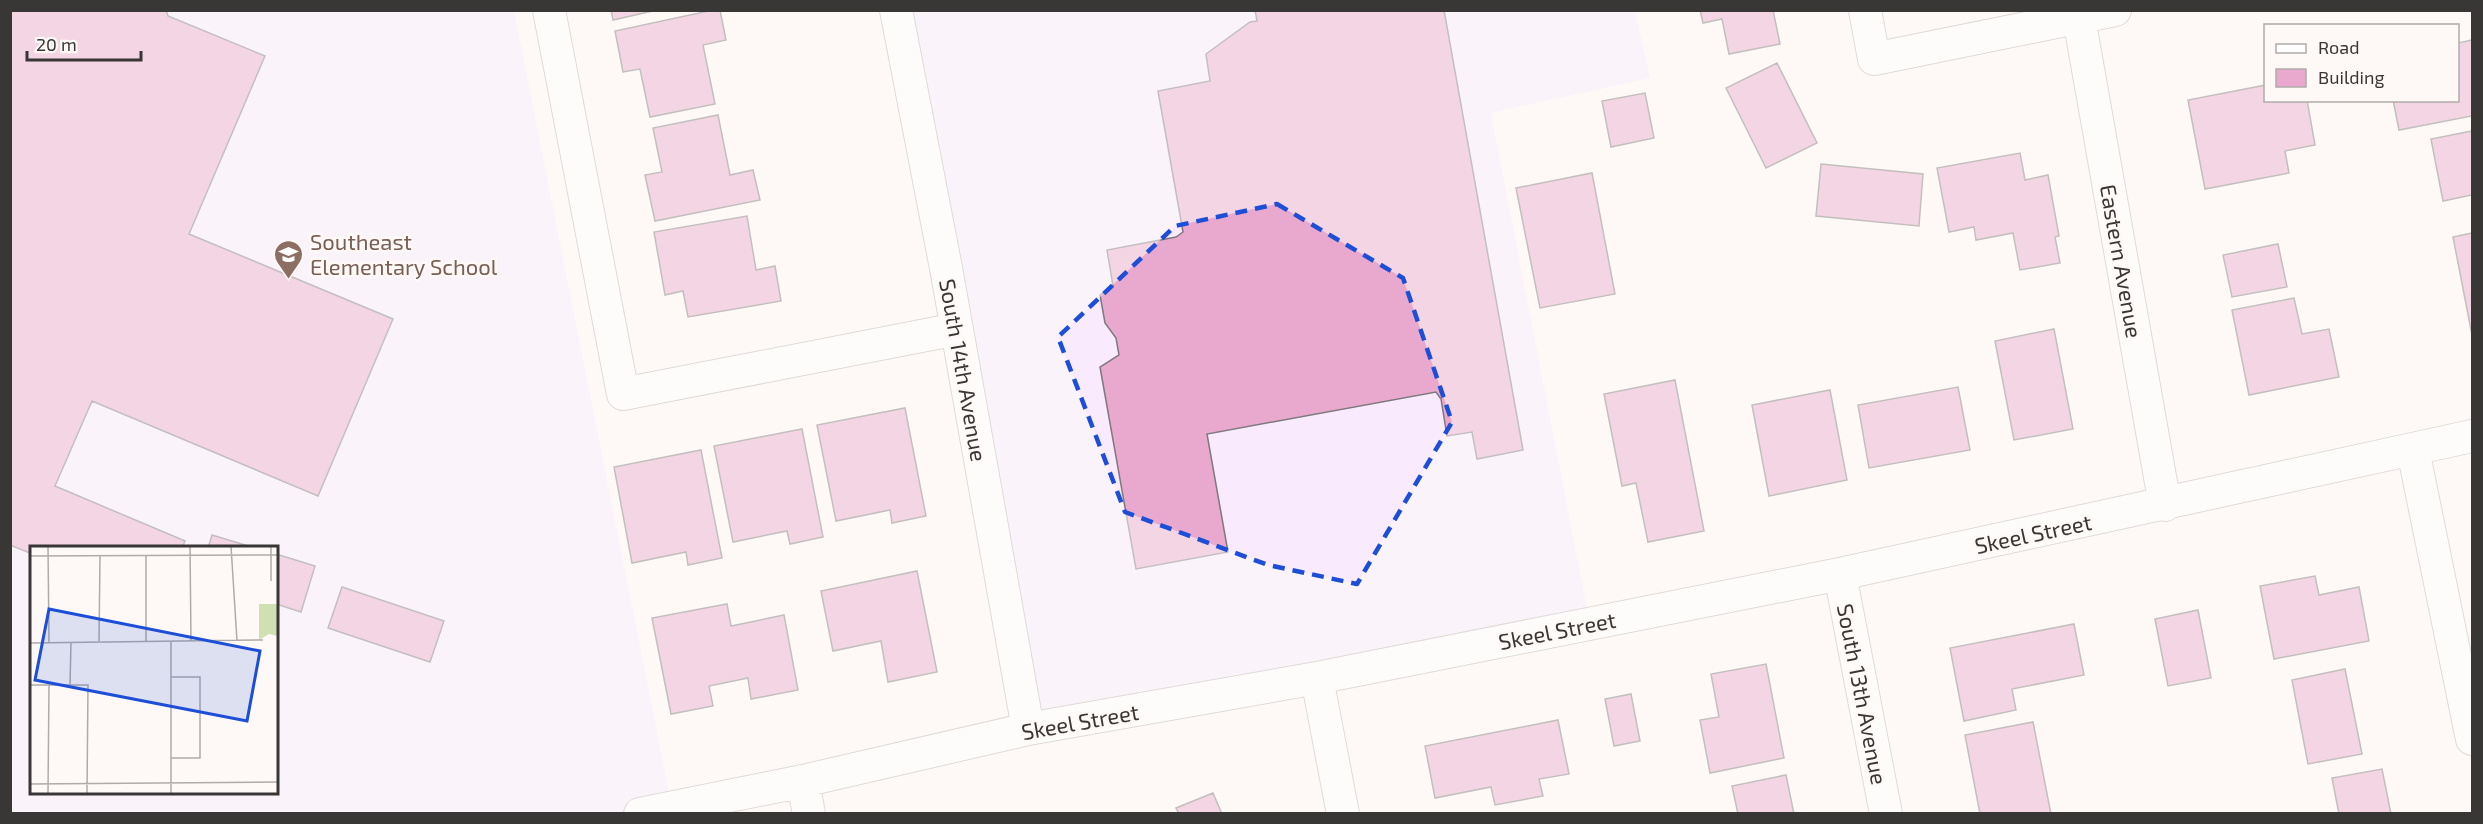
<svg xmlns="http://www.w3.org/2000/svg" width="2483" height="824" viewBox="0 0 2483 824" font-family="'Exo 2',sans-serif">
	<style>
		.education { fill: #f9eafe; fill-rule: evenodd }
		.building { fill: #e9a9cf; stroke: #7e797c; stroke-width: 1.5 }
		.lines { fill: none; stroke-linecap: round; stroke-linejoin: round }
		.minor-casing { stroke: #bbb6b3; stroke-width: 34 }
		.minor { stroke: #fff; stroke-width: 32 }
		.marked { fill: none; stroke: #1d4ed8; stroke-width: 4.5; stroke-dasharray: 12 8; stroke-linejoin: round }
		.labels { text-anchor: middle; dominant-baseline: central; stroke-width: 5; stroke-linejoin: round; paint-order: stroke }
		.education-label { font-size: 22px; fill: #785e54; stroke: #fef9f6; text-anchor: start }
		.street-label { font-size: 22px; fill: #393736; stroke: #fef9f6 }
		.inset-road { fill: none; stroke: #afaba9; stroke-width: 1.5 }
		.view { fill: #1d4ed8; fill-opacity: 0.15; stroke: #1d4ed8; stroke-width: 3 }
		.inset-edge { fill: none; stroke: #393736; stroke-width: 3 }
	</style>
	<rect width="100%" height="100%" fill="#fef9f6"/>
	<path class="education" d="M 10,11 L 514,11 L 672,807 L 640,814 L 11,813 ZM 32,548 L 276,548 L 276,792 L 32,792 Z
		M 896,11 L 1635,11 L 1650,78 L 1491,113 L 1590,624 L 1028,729 Z"/>
	<path class="building" d="M 10,10 L 166,10 L 168,16 L 265,56 L 189,234 L 393,319 L 318,496 L 92,401 L 55,486 L 185,541 L 182,548 L 32,548 L 32,554 L 10,545 Z
		M 611,10 L 657,10 L 613,20 Z
		M 713,10 L 720,10 L 726,40 L 703,45 L 715,104 L 650,117 L 640,69 L 623,72 L 615,31 Z
		M 1255,10 L 1444,10 L 1523,450 L 1477,459 L 1472,432 L 1447,436 L 1441,399 L 1436,392 L 1207,434 L 1228,552 L 1136,569 L 1100,367 L 1119,355 L 1116,338 L 1105,323 L 1100,295 L 1113,286 L 1107,250 L 1176,237 L 1183,232 L 1158,91 L 1210,81 L 1206,54 L 1250,22 L 1257,21 Z
		M 1700,10 L 1773,10 L 1780,44 L 1729,54 L 1722,19 L 1703,23 Z
		M 2472,40 L 2472,116 L 2399,130 L 2393,100 L 2458,100 L 2458,43 Z
		M 1777,63 L 1817,143 L 1766,168 L 1726,88 Z
		M 2266,85 L 2266,100 L 2307,100 L 2315,145 L 2285,151 L 2289,173 L 2205,189 L 2188,100 Z
		M 1645,93 L 1654,138 L 1611,147 L 1602,101 Z
		M 718,115 L 730,175 L 753,170 L 760,200 L 655,221 L 645,175 L 662,172 L 653,128 Z
		M 2472,131 L 2472,195 L 2443,201 L 2431,139 Z
		M 2020,153 L 2025,180 L 2048,175 L 2059,236 L 2055,237 L 2060,263 L 2020,270 L 2013,233 L 1976,240 L 1974,227 L 1949,232 L 1937,168 Z
		M 1821,164 L 1923,174 L 1919,226 L 1816,216 Z
		M 1592,173 L 1615,294 L 1540,308 L 1516,188 Z
		M 747,216 L 756,270 L 775,266 L 781,301 L 688,317 L 683,291 L 665,295 L 654,232 Z
		M 2472,233 L 2472,335 L 2453,237 Z
		M 2278,244 L 2287,287 L 2232,297 L 2223,255 Z
		M 2294,298 L 2302,334 L 2329,329 L 2339,377 L 2249,395 L 2232,310 Z
		M 2054,329 L 2073,429 L 2014,440 L 1995,341 Z
		M 1675,380 L 1704,531 L 1648,542 L 1636,483 L 1622,486 L 1604,394 Z
		M 1958,387 L 1970,450 L 1869,468 L 1858,405 Z
		M 1830,390 L 1847,480 L 1769,496 L 1752,405 Z
		M 905,408 L 926,516 L 892,523 L 890,510 L 836,521 L 817,425 Z
		M 802,429 L 823,537 L 790,544 L 787,531 L 733,542 L 714,446 Z
		M 701,450 L 722,558 L 688,565 L 686,552 L 632,563 L 614,467 Z
		M 212,535 L 255,548 L 208,548 Z
		M 276,554 L 315,566 L 301,612 L 276,604 Z
		M 917,571 L 937,672 L 888,682 L 881,641 L 833,651 L 821,591 Z
		M 2315,576 L 2319,595 L 2359,587 L 2369,641 L 2274,659 L 2260,586 Z
		M 342,587 L 444,621 L 430,662 L 328,628 Z
		M 727,604 L 731,626 L 784,615 L 798,690 L 751,699 L 748,678 L 709,686 L 713,706 L 671,714 L 652,618 Z
		M 2198,610 L 2211,678 L 2168,686 L 2155,619 Z
		M 2074,624 L 2084,675 L 2012,689 L 2016,710 L 1964,721 L 1950,648 Z
		M 1766,664 L 1784,758 L 1710,773 L 1700,720 L 1719,717 L 1711,674 Z
		M 2345,669 L 2362,754 L 2308,764 L 2292,680 Z
		M 1631,694 L 1640,741 L 1614,746 L 1605,699 Z
		M 1558,720 L 1569,774 L 1539,779 L 1543,796 L 1495,805 L 1491,787 L 1435,798 L 1425,746 Z
		M 2033,722 L 2051,814 L 1980,814 L 1965,735 Z
		M 2382,769 L 2391,814 L 2339,814 L 2332,778 Z
		M 1786,775 L 1794,814 L 1738,814 L 1732,786 Z
		M 1213,793 L 1222,814 L 1179,814 L 1176,808 Z"/>
	<g class="lines">
		<defs>
			<path id="minor" d="M 549,10 L 623,394 L 957,329
				M 896,10 L 946,268 L 1028,729
				M 1865,10 L 1874,59 L 2115,10
				M 2079,18 L 2165,505
				M 2413,450 L 2472,739
				M 1840,574 L 1886,814
				M 1317,678 L 1343,814
				M 803,781 L 809,814
				M 640,814 L 803,781 L 1028,729 L 1317,678 L 1840,574 L 2472,436"/>
		</defs>
		<use href="#minor" class="minor-casing"/>
		<use href="#minor" class="minor"/>
	</g>
	<path d="M0 0H2483V824H0ZM 1277,204 L 1403,278 L 1452,422 L 1357,584 L 1268,565 L 1125,512 L 1058,337 L 1175,226 Z" fill="#fef9f6" fill-opacity=".55" fill-rule="evenodd"/>
	<path class="marked" d="M 1277,204 L 1403,278 L 1452,422 L 1357,584 L 1268,565 L 1125,512 L 1058,337 L 1175,226 Z"/>
	<defs>
		<symbol id="school-pin" viewBox="-11 -11 22 30"><path d="M0 17L-7.5 6A9.5 9.5 0 1 1 7.5 6Z" fill="#8d6e63" stroke="#fef9f6"/><path d="M0-5L7-2L0 1L-7-2ZM-4 1L0 2.5L4 1V4Q0 6-4 4Z" fill="#fff"/></symbol>
	</defs>
	<g fill-rule="evenodd">
		<use href="#school-pin" x="272" y="238" width="33" height="45"/>
	</g>
	<g class="labels">
		<g class="education-label">
			<text x="310" y="241">Southeast<tspan x="310" dy="25">Elementary School</tspan></text>
		</g>
		<g class="street-label">
			<text transform="translate(2122 261) rotate(80)">Eastern Avenue</text>
			<text transform="translate(964 370) rotate(80)">South 14th Avenue</text>
			<text transform="translate(2033 533) rotate(-12)">Skeel Street</text>
			<text transform="translate(1557 630) rotate(-11)">Skeel Street</text>
			<text transform="translate(1863 694) rotate(79)">South 13th Avenue</text>
			<text transform="translate(1080 721) rotate(-10)">Skeel Street</text>
		</g>
	</g>
	<g transform="translate(30 546)">
		<rect width="248" height="248" fill="#fef9f6"/>
		<path d="M 229,58 L 247,58 L 247,90 L 239,88 L 229,94 Z" fill="#cfe0b3"/>
		<path class="inset-road" d="M 18,0 L 19,96M 160,0 L 161,95M 201,0 L 207,95M 0,10 L 248,9M 241,35 L 241,0M 69,95 L 70,10M 116,95 L 116,10M 0,97 L 233,94M 141,131 L 170,131 L 170,212 L 141,212M 0,139 L 58,139 L 57,247M 40,139 L 41,96M 0,238 L 248,236M 18,247 L 19,139M 141,247 L 141,96"/>
		<path class="view" d="M 19,63 L 230,105 L 217,175 L 5,134 Z"/>
		<rect width="248" height="248" class="inset-edge"/>
	</g>
	<rect width="2483" height="824" fill="none" stroke="#393736" stroke-width="24"/>
	<rect x="2264" y="24" width="195" height="78" fill="#fef9f6" stroke="#afaba9" stroke-width="1.5"/>
	<rect x="2276" y="44" width="30" height="9" fill="#ffffff" stroke="#afaba9" stroke-width="1.5"/>
	<text x="2318" y="54" font-size="18" fill="#393736">Road</text>
	<rect x="2276" y="69" width="30" height="18" fill="#e9a9cf" stroke="#afaba9" stroke-width="1.5"/>
	<text x="2318" y="84" font-size="18" fill="#393736">Building</text>
	<path d="M27 51v9h114v-9" fill="none" stroke="#393736" stroke-width="3"/>
	<text x="36" y="51" font-size="18" fill="#393736" stroke="#fef9f6" stroke-width="4.5" paint-order="stroke">20 m</text>
</svg>
